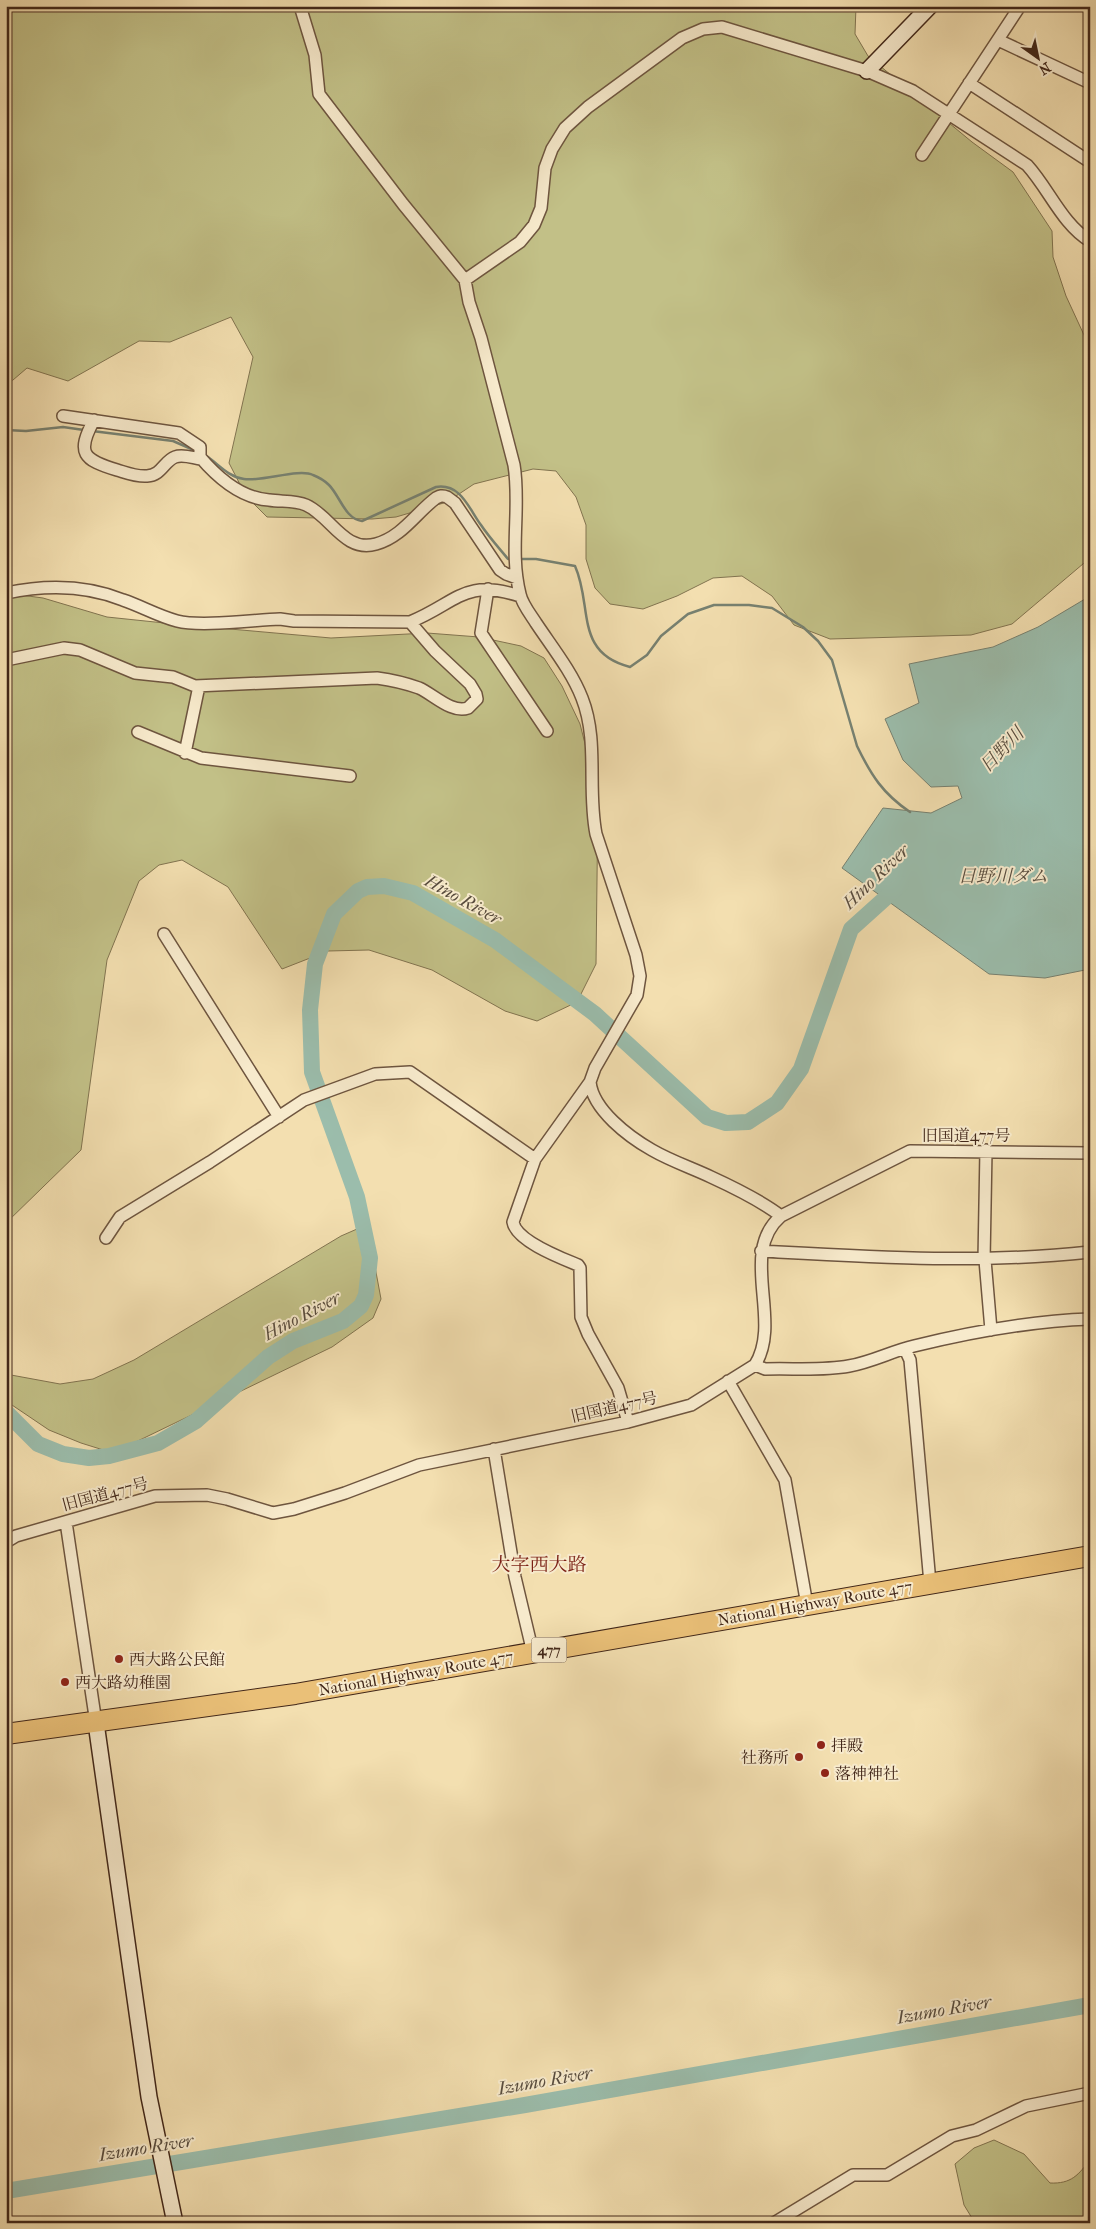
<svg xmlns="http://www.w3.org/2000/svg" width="1096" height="2229" viewBox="0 0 1096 2229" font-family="'IM FELL French Canon','Noto Serif JP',serif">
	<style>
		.green { fill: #c2c087; stroke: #827450 }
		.water { fill: #9bbdac; stroke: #778171 }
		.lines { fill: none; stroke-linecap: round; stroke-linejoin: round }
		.stream { stroke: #778171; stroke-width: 2.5 }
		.river { stroke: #9bbdac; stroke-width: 16 }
		.street-casing { stroke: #6e553f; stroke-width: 14 }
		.secondary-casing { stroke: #422719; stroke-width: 18 }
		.highway-casing { stroke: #422719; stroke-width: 22 }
		.street { stroke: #f7eacc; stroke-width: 11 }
		.secondary { stroke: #f7eacc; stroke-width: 15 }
		.highway { stroke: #eac078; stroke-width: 20 }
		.poi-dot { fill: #8f2418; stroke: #f7eacc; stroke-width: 2 }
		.labels { text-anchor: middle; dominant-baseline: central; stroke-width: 4; stroke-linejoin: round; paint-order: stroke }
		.shield { fill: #f7eacc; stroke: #78624f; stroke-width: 1 }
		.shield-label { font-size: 15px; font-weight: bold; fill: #422719 }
		.street-label { font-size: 16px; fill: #422719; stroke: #f7eacc }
		.poi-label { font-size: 16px; fill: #422719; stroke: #f7eacc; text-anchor: start }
		.water-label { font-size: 18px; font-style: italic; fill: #584c3e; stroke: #f7eacc }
		.quarter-label { font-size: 19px; fill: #7a1f14; stroke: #f7eacc }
	</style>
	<rect width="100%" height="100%" fill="#f3dfb0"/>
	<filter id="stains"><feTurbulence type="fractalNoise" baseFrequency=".004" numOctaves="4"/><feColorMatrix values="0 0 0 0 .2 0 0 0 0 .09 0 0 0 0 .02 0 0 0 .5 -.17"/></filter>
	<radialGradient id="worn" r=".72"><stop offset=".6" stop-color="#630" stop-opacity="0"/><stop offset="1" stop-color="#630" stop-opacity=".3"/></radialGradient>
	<path class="green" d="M 6,6 L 856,6 L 855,34 L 868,56 L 972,142 L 1013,172 L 1052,231 L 1053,257 L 1066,296 L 1090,348 L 1090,558 L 1012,624 L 971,635 L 830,639 L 794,625 L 772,596 L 742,576 L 713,578 L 677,596 L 643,609 L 610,604 L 595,588 L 586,559 L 586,525 L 576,497 L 556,471 L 533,469 L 474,484 L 447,502 L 396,517 L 372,519 L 267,517 L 246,496 L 229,463 L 253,357 L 231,317 L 170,342 L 139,341 L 68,381 L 27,368 L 6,386 Z
		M 6,593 L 43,598 L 107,617 L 174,624 L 331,638 L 427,633 L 479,637 L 521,646 L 544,658 L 562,686 L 580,724 L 598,795 L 596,964 L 577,1002 L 537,1021 L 505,1011 L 432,970 L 369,950 L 328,951 L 282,969 L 228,887 L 182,860 L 159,865 L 139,881 L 107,960 L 81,1150 L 6,1223 Z
		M 357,1229 L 370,1240 L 381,1299 L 373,1318 L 332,1347 L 113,1453 L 81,1443 L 49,1430 L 9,1403 C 3,1394 6,1384 11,1375 L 60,1384 L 93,1379 L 134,1360 L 341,1236 Z
		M 994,2140 L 1024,2154 L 1050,2183 C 1071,2184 1079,2175 1090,2159 L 1090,2223 L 975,2223 L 964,2205 L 955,2164 L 974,2148 Z"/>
	<path class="water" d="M 1090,596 L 1090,969 L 1045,978 L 989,974 L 842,868 L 883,808 L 931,813 L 962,798 L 958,786 L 931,787 L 903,760 L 885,719 L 919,703 L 909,664 L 993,647 L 1038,627 Z"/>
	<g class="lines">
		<path class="stream" d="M 6,430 L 26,431 L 63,427 L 84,430
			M 92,431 L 173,441 L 196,451
			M 208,457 C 219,465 229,477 244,479 C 262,482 299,468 313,475 C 318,477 325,481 329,485 C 340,496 345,519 362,521 L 436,487 C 461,483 469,509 481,525 C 489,537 499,548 508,559 L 511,559
			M 519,559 L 536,559 L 575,566 C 593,606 574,653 630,667 L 647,655 L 661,636 L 688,614 L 714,605 L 749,605 L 772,608 L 803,627 L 818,641 L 832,660 L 857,746 C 871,775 883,794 910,812"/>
		<path class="river" d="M 6,1412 L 38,1444 L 63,1454 L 89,1458 L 109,1456 L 158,1443 L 196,1421 L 268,1357 L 293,1341 L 343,1321 L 361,1306 L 366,1295 L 370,1258 L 357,1197 L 312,1072 L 310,1010 L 315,964 L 334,914 L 358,891 L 367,887 L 384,886 L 413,893 L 495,940 L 595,1014 L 707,1117 L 726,1123 L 748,1122 L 777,1103 L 801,1069 L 851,929 L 901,884
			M 6,2191 L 525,2105 L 1090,2005"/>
		<defs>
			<path id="street" d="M 300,6 L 315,55 L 319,94 L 403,204 L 465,280 L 469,302 L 481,338 L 514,465 C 521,507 509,551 520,594 C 522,604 531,615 536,623 C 552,647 572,672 582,698 C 599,741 587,789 596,834 L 636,955 L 640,976 L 637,995 L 595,1068 L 590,1082 L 535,1159 L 513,1222 C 516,1241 561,1258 578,1265 L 580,1268 L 581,1317 L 588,1334 L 618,1388 L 628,1422
				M 998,40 L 1090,83
				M 969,83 L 1090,162
				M 922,155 L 1020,6
				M 465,280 L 520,242 L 534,225 L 541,208 L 545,168 L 552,149 L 565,128 L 588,107 L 682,38 L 703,29 L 722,27 L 867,71 L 913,91 L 1027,165 C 1049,189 1062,224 1090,241
				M 63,416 L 179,433 L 200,447 L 200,457 C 217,477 240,498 269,500 C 281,502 295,500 306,505 C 331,516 344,553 376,544 C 402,537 416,513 436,498 C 440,496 442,495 447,497 L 455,503 L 500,570 L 506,574 L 517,578
				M 94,420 C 76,453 83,460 117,470 C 127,473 137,477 147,476 C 162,475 164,461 175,457 C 183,454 193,458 201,459
				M 488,589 L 481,633 L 547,731
				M 6,593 C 44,585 86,585 123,600 C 141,606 158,616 177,621 C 201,627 253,620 280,619 L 294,621 L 410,622 C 457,603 463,578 520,596
				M 6,660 L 64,648 L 80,650 L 135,673 L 173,677 L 195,686 L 377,678 C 392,680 405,683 419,688 C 433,694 452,714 468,708 L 477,699 L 476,694 L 470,684 L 435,651 L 410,622
				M 138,732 L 201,758 L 350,776
				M 185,753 L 199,686
				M 164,934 L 279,1117
				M 590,1082 C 593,1110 629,1137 652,1150 C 671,1161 692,1168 711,1177 C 735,1188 760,1200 781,1216
				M 106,1238 L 120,1217 L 210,1162 L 304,1100 L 375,1074 L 410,1072 L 535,1159
				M 761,1251 C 871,1257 980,1264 1090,1252
				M 984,1260 L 986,1150
				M 985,1260 L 991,1330
				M 905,1349 L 910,1360 L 930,1583
				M 755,1365 L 765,1369 C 793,1368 822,1371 849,1366 C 872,1362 892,1351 914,1346 C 971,1332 1030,1321 1090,1319
				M 728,1381 L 785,1480 L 807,1605
				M 494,1449 L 515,1577 L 533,1653
				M 66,1522 L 96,1723
				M 6,1542 L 16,1536 L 155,1496 L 207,1495 L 227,1499 L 273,1513 L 294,1509 L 345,1493 L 419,1465 L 628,1422 L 691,1405 L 755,1365 C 783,1320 738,1253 781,1216 L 910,1151 L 1090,1153
				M 774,2223 L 853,2175 L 887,2175 L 952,2136 L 976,2130 L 1026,2106 L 1090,2093"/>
			<path id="secondary" d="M 867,71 L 930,6
				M 96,1723 L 149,2097 L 175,2223"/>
			<path id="highway" d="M 6,1734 L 295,1694 L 1090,1556"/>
		</defs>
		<use href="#street" class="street-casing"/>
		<use href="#secondary" class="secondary-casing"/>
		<use href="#highway" class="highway-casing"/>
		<use href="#street" class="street"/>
		<use href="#secondary" class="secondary"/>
		<use href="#highway" class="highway"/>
	</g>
	<g class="poi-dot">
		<circle cx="119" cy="1659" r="5"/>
		<circle cx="65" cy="1682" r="5"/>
		<circle cx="821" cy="1745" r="5"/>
		<circle cx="799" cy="1757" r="5"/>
		<circle cx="825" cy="1773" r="5"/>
	</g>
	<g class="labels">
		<rect class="shield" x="531.5" y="1637.5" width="35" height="25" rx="4"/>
		<g class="shield-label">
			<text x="549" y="1650">477</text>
		</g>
		<g class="street-label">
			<text x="966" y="1135">旧国道477号</text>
			<text transform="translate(614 1407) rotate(-13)">旧国道477号</text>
			<text transform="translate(105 1494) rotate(-15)">旧国道477号</text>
			<text transform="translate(815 1603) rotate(-10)">National Highway Route 477</text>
			<text transform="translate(416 1673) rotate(-10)">National Highway Route 477</text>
		</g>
		<g class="poi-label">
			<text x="129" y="1659">西大路公民館</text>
			<text x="75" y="1682">西大路幼稚園</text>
			<text x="831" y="1745">拝殿</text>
			<text x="789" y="1757" text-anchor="end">社務所</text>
			<text x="835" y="1773">落神神社</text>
		</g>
		<g class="water-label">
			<text transform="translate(1002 750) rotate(-46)">日野川</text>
			<text x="1003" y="876">日野川ダム</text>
			<text transform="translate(876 877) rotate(-44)">Hino River</text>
			<text transform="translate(463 900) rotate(29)">Hino River</text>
			<text transform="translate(302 1316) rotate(-28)">Hino River</text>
			<text transform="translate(944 2010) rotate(-10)">Izumo River</text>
			<text transform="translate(545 2081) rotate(-10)">Izumo River</text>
			<text transform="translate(146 2148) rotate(-9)">Izumo River</text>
		</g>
		<g class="quarter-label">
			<text x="539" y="1565">大字西大路</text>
		</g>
	</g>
	<rect width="1096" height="2229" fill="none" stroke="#f3dfb0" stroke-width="25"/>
	<rect x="8" y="8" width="1081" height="2214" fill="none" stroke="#422719" stroke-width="2.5"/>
	<rect x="12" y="12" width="1071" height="2204" fill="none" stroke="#422719"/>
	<g transform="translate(1038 58) rotate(147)" stroke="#f7eacc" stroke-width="4" paint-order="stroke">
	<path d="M0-4L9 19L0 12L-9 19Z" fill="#422719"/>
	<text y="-8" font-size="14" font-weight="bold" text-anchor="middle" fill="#422719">N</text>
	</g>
	<rect width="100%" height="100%" filter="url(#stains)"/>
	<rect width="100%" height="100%" fill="url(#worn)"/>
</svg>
